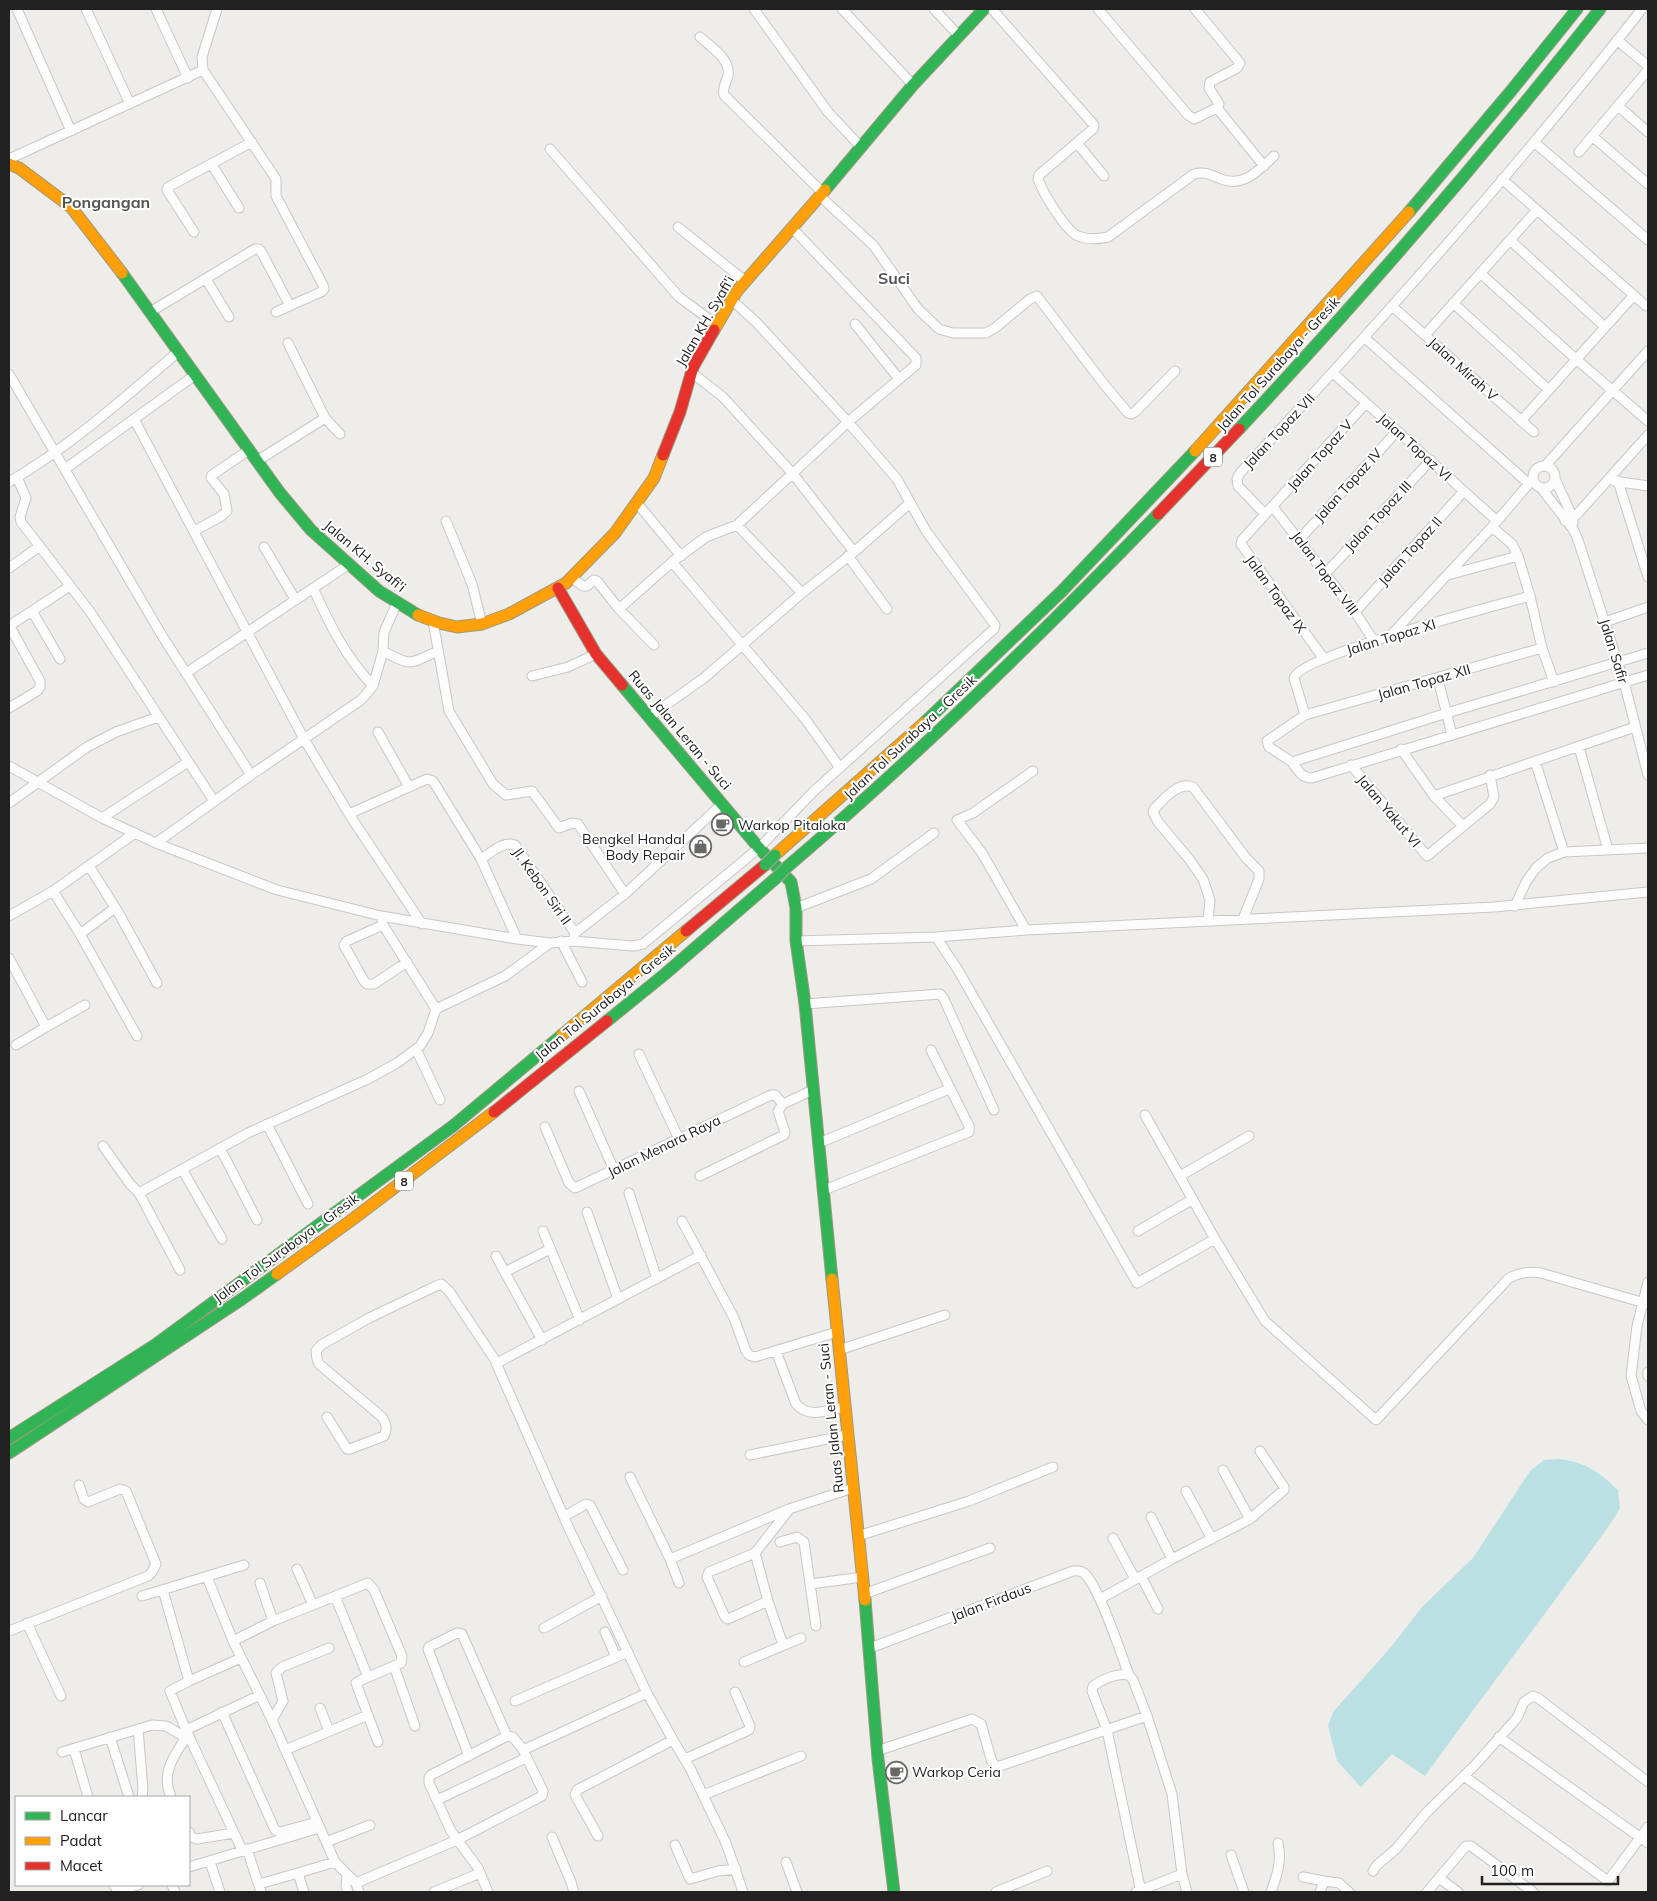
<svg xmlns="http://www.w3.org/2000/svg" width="1657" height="1901" viewBox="0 0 1657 1901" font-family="Mulish,sans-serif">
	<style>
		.water { fill: #bbe0e4 }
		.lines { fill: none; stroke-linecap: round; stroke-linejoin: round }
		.street-casing { stroke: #c8c7c6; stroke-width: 11 }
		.fast-casing { stroke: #9b9a80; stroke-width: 13 }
		.slow-casing { stroke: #9b9a80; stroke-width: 13 }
		.jam-casing { stroke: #9b9a80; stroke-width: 13 }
		.street { stroke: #fdfcfc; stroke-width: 9 }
		.fast { stroke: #30b455; stroke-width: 11 }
		.slow { stroke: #ff9f0a; stroke-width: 11 }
		.jam { stroke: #e5322d; stroke-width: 11 }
		.fast-bridge-casing { stroke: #c79eaf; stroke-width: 13; stroke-linecap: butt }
		.fast-bridge { stroke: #30b455; stroke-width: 11 }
		.labels { text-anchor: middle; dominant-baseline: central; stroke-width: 4; stroke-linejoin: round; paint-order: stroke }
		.shield { fill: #fff; stroke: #646464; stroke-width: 1 }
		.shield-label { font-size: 12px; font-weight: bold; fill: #212121 }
		.street-label { font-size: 14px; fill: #212121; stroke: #fff }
		.poi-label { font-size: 14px; fill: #212121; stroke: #fff; text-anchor: start }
		.quarter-label { font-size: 16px; font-weight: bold; fill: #545454; stroke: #fff }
	</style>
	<rect width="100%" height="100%" fill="#efedea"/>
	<path class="water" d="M 1559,1459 C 1586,1462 1599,1472 1618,1490 L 1620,1508 L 1613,1520 C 1552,1606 1487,1690 1425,1776 L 1392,1754 L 1361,1787 L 1337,1761 L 1328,1726 L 1333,1712 L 1391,1647 L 1422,1607 L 1473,1558 L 1530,1471 L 1544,1460 Z"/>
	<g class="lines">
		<defs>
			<path id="street" d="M 17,9 L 71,131
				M 86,9 L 130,104
				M 156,9 L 188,78
				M 217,9 L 202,57 L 203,70 L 276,179 L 276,196 L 323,285 L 324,289 L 321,292 L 276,312
				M 754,9 L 828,112 L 861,147
				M 842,9 L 913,85
				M 934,9 L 959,36
				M 992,9 L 1094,125 L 1093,129 L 1039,175 L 1038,179 C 1043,193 1065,230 1078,236 C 1088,240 1097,239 1108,237 L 1194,174 C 1205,171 1211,175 1221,179 C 1243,188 1259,170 1274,156
				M 1098,9 L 1188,115 L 1194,119 L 1217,108 L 1219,104 L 1209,88 L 1210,82 L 1237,68 L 1240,63 L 1195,9
				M 700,37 C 711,47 731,59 728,76 C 726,82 722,89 724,95 L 823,193
				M 1617,40 L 1648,66
				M 1618,106 L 1648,132
				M 1217,108 L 1264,166
				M 1592,136 L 1648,184
				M 1534,142 L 1648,240
				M 1077,143 L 1104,176
				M 550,149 L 679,297 L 717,325
				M 1579,152 L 1648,70
				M 9,159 L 203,70
				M 212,165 L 239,208
				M 1502,179 L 1646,306
				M 820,196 L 874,246 L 918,309 L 939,329 L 953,333 L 986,333 L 995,328 L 1030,299 L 1037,296 L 1103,383 L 1128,413 L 1131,414 L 1135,412 L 1175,371
				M 678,227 L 745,281
				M 194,232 L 167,190 L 168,187 L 252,142
				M 1510,240 L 1605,327
				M 1480,273 L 1576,359 L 1648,421
				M 206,279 L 229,317
				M 1453,303 L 1549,390
				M 1392,306 L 1534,432
				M 150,312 L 255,249 L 259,249 L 262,253 L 290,306
				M 855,324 L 899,379
				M 1425,335 L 1537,210
				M 1365,338 L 1528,483
				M 288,343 L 325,418 L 340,434
				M 691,372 L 723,397 L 793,474 L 854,552
				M 1333,373 L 1497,521
				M 9,374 L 161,634 L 251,775
				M 134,419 L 304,739 L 349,814 L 422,924
				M 1521,421 L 1634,295
				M 257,461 L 325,418
				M1533 477a11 11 0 1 1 22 0a11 11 0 1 1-22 0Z
				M 1545,466 L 1648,351
				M 65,469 L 195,375
				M 17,477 L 26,498 L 20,517 L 21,522 L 91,613 L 214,801
				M 1555,479 L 1573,518 L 1573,523
				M 1614,481 L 1648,486
				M 1618,481 L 1648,577
				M 9,482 C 71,446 124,398 178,352
				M 1541,488 L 1573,529 L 1578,540 L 1624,682 L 1648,775
				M 637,503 L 681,556
				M 1273,507 L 1355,612 L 1374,641
				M 1265,514 L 1238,486 L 1237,479 L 1240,473 C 1379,323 1516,170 1642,9
				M 446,521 L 472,584 L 482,624
				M 1565,521 L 1573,518 L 1580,511 L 1648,435
				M 737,525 L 802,593
				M 1492,527 L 1512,544 L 1518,556 L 1530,596 L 1542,648 L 1554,682
				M 194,531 L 220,517 L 227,511 L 224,494 L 211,478 L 212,475 L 249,450
				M 1300,539 L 1397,431
				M 264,547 L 295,599
				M 848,556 L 887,609
				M 672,562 L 806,720 L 840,768
				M 9,568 L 40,546
				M 1326,573 L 1431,460
				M 1448,575 L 1518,556
				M 572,578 L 583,586 L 587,586 L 594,580 L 597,581 L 619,609 L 672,562 L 706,537 L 737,525 L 848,422 L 916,365 L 916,358 L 792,228
				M 313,588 C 330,625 345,656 373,686
				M 619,609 L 654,645
				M 32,611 L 60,659
				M 1355,612 L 1464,491
				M 433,621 L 449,711 L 493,784 L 506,795 L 532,791 L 559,828 L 572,823 L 578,824 L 625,894
				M 1605,622 L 1648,607
				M 9,625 L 40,681 L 40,687 L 37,691 L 9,708
				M 9,626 L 70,586
				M 1391,635 L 1492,527 L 1532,480
				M 383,651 C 412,667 409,664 438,651
				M 1648,653 L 1447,713 L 1292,762 C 1298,770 1301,778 1312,778 L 1648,675
				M 1324,659 L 1241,544 L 1242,540 L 1366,403
				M 186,673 L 348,565
				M 532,676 L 568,667 L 596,654
				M 1438,679 L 1452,735
				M 1305,715 L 1294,678 C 1299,656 1499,605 1530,596
				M 649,717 L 704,678 L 802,593 L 854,552 L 910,503
				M 378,732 L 409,787
				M 1579,747 L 1608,850
				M 1401,749 L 1434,796 L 1462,825
				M 1535,761 L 1564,852
				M 1292,762 L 1269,747 L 1267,741 L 1305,715 L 1542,648
				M 1351,765 L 1427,856 L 1490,804 L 1494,797 L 1490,775
				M 9,766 L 102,818 L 156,843 L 277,890 L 381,916 L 517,939 L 550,943 L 573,941 L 633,946 L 643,944 L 759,848 L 814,791 L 994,629 L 995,625 L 926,531 L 897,479 L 848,422 L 757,323 L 732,300
				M 1434,796 L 1635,727
				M 9,803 L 87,747 L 116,732 L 158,717
				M 349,814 L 427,779 L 433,781 L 481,859 L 517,939
				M 102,818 L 188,762
				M 156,843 L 251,775 L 361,700 L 373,686 L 383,651 L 384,632 L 397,603
				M 481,859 C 491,853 504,840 515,845 L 575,933
				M 89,866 L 118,912 L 157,983
				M 53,891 L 80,934 L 137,1036
				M 1515,906 L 1526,882 L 1536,868 L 1548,858 L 1564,852 L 1648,848
				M 796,908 L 871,879 L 934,833
				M 9,916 L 53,891 L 135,833
				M 382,920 L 383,925 L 436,1009
				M 1208,921 L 1210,900 L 1203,879 L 1189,859 L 1158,822 L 1153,812 L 1154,809 C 1163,800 1178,781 1193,787 L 1246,858 L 1259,871 L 1259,879 L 1243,919
				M 383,925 L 347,941 L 344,945 L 364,981 L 367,984 L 374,984 L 407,962
				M 1026,930 L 982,853 L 957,820 L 973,813 L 1033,771
				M 80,934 L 115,908
				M 936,937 L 958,970 L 1137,1283 L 1215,1239
				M 561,941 L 582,982
				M 573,941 L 575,933 L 625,894 L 722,804
				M 796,941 L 936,937 L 1026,930 L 1494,907 L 1648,892
				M 9,958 L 46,1027 L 85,1005
				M 805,1004 L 940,994 L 944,999 L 994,1110
				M 16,1045 L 46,1027
				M 416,1049 L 440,1100
				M 639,1054 L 679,1139
				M 579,1091 L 614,1170
				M 1145,1115 L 1215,1239 L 1265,1321 L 1376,1420 L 1509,1278 C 1520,1272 1529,1271 1541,1273 L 1648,1304
				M 267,1124 L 308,1204
				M 545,1127 L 569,1183 L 575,1188 L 771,1095 L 775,1095 L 783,1104 L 813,1090
				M 819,1143 L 949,1089
				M 103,1146 L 130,1184 L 139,1193
				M 220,1148 L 257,1220
				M 182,1169 L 222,1239
				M 700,1176 L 784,1135 L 785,1132 L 778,1111 L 783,1104
				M 1180,1176 L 1249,1136
				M 824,1190 L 969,1132 L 969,1126 L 931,1050
				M 629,1193 L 657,1279
				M 587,1212 L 618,1299
				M 682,1221 L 734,1318 L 746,1351 L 749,1355 L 755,1357 L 837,1332
				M 543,1231 L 580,1320
				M 1138,1231 L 1193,1199
				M 496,1256 L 542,1340
				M 180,1270 L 139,1193 L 248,1133 L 368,1079 L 397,1063 L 420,1046 L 428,1033 L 436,1009 L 505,976 L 550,943
				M 505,1272 L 550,1249
				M 1648,1282 L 1637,1326 L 1631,1376 L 1641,1411 L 1648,1420
				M 839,1350 L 945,1315
				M 776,1351 L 796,1404 C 809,1419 828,1410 844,1407
				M 496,1363 L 564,1517
				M 1648,1372 L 1648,1376
				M 327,1417 L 347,1449 L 350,1449 L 384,1436 C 388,1428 386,1424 382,1417 L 319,1364 L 317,1359 L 316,1351 L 321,1345 L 369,1318 L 436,1286 L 441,1284 L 449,1291 L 497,1363 L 701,1255
				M 750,1455 L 847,1435
				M 1223,1470 L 1250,1519
				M 630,1477 L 670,1559 L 679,1583
				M 1186,1491 L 1212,1539
				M 1151,1517 L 1172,1559
				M 858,1536 L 969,1501 L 1053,1467
				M 1113,1538 L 1135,1579
				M 780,1542 L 797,1537 L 804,1542 L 816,1626
				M 755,1553 L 709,1572 L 707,1577 L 725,1617 L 728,1619 L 768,1601
				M 670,1559 L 789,1509 L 853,1488
				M 297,1569 L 313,1605
				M 623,1570 L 590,1505 L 586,1504 L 565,1516 L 565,1520 L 647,1693 L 673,1740 L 690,1768 L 726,1843 L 743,1892
				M 1141,1576 L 1158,1609
				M 207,1577 L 233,1641 L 272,1720 L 335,1862 L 298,1873
				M 260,1583 L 273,1621
				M 811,1584 L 862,1577
				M 163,1590 L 189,1681 L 241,1658
				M 864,1594 L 990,1548
				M 142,1596 L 244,1565
				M 335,1596 L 368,1677
				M 1100,1599 L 1172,1559 L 1250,1519 L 1284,1490 L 1284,1487 L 1260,1451
				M 27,1623 L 61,1696
				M 544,1628 L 602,1596
				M 9,1631 L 148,1576 L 152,1572 L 156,1564 L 126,1491 L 120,1489 L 88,1502 L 84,1499 L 79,1485
				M 605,1632 L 616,1657
				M 233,1641 L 273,1621 L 368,1583 L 374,1590 L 402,1656 L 401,1663 L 394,1666 L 415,1726
				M 783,1645 L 768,1601 L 755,1553 L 788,1511
				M 870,1648 L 1073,1571 C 1078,1571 1081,1570 1084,1573 C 1099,1586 1121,1654 1129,1675
				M 744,1662 L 801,1638
				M 189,1681 L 170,1691 L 186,1730 L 260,1695
				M 515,1701 L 628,1652
				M 320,1708 L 329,1731
				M 222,1712 L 275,1830 L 280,1832 L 317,1822
				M 272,1720 L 283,1701 L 276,1673 L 282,1667 L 329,1648
				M 138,1729 L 143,1789 L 142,1797
				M 186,1730 L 242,1850
				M 110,1737 L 129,1797
				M 1499,1737 L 1648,1843
				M 378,1742 L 356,1683 L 359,1681 L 394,1666
				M 74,1749 L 88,1797
				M 285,1750 L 368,1715
				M 877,1751 L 972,1719 L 981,1724 L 992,1762 L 997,1767 L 1147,1716
				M 62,1752 L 152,1725 L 166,1726 L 185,1737
				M 469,1756 L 428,1649 L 429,1647 L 457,1633 L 462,1634 L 507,1736
				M 685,1759 L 749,1730 L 750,1726 L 735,1692
				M 1464,1776 L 1608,1881 L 1648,1827
				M 703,1795 L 801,1756
				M 171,1797 C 160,1772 175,1755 188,1734
				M 437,1800 L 526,1758
				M 189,1832 L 191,1837 L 197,1839 L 234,1833
				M 598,1836 L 575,1795 L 577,1790 L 673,1740
				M 552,1837 L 571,1882 L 574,1892
				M 326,1842 L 370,1825
				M 675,1845 L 690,1879 L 718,1871 L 736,1869
				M 247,1849 L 261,1892
				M 1231,1855 L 1244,1892
				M 210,1862 L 220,1892
				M 335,1862 L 356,1883 L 359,1892
				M 786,1862 L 797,1892
				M 189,1867 L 319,1828
				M 1373,1871 L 1377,1865 L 1396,1849 L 1426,1813 L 1475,1765 L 1517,1718 L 1524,1702 L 1533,1696 L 1538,1698 L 1648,1782
				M 347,1876 L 346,1886 L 348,1892
				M 1303,1877 L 1324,1881
				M 1439,1878 L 1458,1892
				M 356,1883 L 457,1840 L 542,1796 L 543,1791 L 523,1750
				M 259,1884 L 298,1873 L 304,1892
				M 114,1885 L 118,1891 L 138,1885
				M 172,1885 L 175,1892
				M 434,1892 L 480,1873
				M 488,1892 L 478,1868 L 451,1831 L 429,1783 L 429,1778 L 431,1775 L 507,1736 L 513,1737 L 523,1750 L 647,1693
				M 996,1892 L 1047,1871
				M 1136,1892 L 1182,1874
				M 1141,1892 L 1107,1730 L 1092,1691 L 1093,1686 C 1103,1679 1117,1673 1129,1675 L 1133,1680 L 1147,1716 L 1172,1794 L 1182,1874 L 1187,1892
				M 1271,1892 C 1277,1875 1282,1862 1278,1843
				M 1320,1892 L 1324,1881 L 1339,1883 L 1349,1892
				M 1427,1892 L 1466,1846 L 1471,1846 L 1533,1892"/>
			<path id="fast" d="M 825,190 L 913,85 L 984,9
				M 1409,212 L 1511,91 L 1577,9
				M 122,273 L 280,493 L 311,530 L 379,591 L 418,615
				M 1239,429 C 1365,294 1486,154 1600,9
				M 622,685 L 759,848 L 791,882 L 796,908 L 796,941 L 805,1004 L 832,1279
				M 924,723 L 1062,591 L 1195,451
				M 787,867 C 917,756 1039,637 1158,514
				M 607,1021 L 665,974 L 776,878
				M 9,1438 L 155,1345 L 453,1126 L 562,1035
				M 9,1453 L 242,1299 L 277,1274
				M 865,1600 L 878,1759 L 894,1892"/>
			<path id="slow" d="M 9,164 L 19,168 L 71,207 L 122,273
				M 714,330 L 737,291 L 825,190
				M 1195,451 L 1409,212
				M 418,615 L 439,623 L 457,627 L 482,624 L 509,614 L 566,583 L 615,533 L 654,478 L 663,455
				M 775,855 L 924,723
				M 562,1035 L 686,931
				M 277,1274 L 353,1219 L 494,1112
				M 832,1279 L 865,1600"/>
			<path id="jam" d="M 663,455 L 680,412 L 693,367 L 714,330
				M 1158,514 L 1239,429
				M 558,588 L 596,654 L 622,685
				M 686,931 L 765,865
				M 494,1112 L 607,1021"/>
		</defs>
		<use href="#street" class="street-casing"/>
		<use href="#fast" class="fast-casing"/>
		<use href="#slow" class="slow-casing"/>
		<use href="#jam" class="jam-casing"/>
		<use href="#street" class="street"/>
		<use href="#fast" class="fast"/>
		<use href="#slow" class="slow"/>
		<use href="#jam" class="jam"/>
		<defs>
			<path id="fast-bridge" d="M 765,865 L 775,855
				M 776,878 L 787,867"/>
		</defs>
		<use href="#fast-bridge" class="fast-bridge-casing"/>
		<use href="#fast-bridge" class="fast-bridge"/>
	</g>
	<defs>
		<symbol id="cafe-ring" viewBox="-11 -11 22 22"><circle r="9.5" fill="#fff" stroke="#696867" stroke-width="1.5"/><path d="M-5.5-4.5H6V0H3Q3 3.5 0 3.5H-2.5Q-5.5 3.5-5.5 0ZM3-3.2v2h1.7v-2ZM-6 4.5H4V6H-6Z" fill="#696867"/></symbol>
		<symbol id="shop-ring" viewBox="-11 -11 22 22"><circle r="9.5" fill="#fff" stroke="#696867" stroke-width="1.5"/><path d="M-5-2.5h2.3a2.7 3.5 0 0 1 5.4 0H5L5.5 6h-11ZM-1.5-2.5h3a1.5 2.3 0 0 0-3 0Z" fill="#696867"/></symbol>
	</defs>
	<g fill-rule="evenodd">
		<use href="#cafe-ring" x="710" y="812" width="25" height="25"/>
		<use href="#shop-ring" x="688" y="834" width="25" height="25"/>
		<use href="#cafe-ring" x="884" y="1760" width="25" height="25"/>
	</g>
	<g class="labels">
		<g class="shield">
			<rect x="1204" y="447.5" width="18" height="19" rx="4"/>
			<rect x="395" y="1171.5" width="18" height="19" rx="4"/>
		</g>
		<g class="shield-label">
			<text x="1213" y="457">8</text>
			<text x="404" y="1181">8</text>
		</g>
		<g class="street-label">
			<text transform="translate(705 321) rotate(-60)">Jalan KH. Syafi'i</text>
			<text transform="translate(1278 364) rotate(-48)">Jalan Tol Surabaya - Gresik</text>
			<text transform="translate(1463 369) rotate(42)">Jalan Mirah V</text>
			<text transform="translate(1279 431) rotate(-47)">Jalan Topaz VII</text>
			<text transform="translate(1415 447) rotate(42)">Jalan Topaz VI</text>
			<text transform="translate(1320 455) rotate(-48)">Jalan Topaz V</text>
			<text transform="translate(1348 485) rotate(-48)">Jalan Topaz IV</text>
			<text transform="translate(1378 516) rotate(-47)">Jalan Topaz III</text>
			<text transform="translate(1410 551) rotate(-48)">Jalan Topaz II</text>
			<text transform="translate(365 556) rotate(40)">Jalan KH. Syafi'i</text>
			<text transform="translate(1325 573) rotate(53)">Jalan Topaz VIII</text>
			<text transform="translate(1276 594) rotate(54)">Jalan Topaz IX</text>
			<text transform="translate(1391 637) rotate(-17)">Jalan Topaz XI</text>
			<text transform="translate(1614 651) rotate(73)">Jalan Safir</text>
			<text transform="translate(1424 682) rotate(-16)">Jalan Topaz XII</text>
			<text transform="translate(680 730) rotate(50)">Ruas Jalan Leran - Suci</text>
			<text transform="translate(910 737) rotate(-43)">Jalan Tol Surabaya - Gresik</text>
			<text transform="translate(1389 811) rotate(50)">Jalan Yakut VI</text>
			<text transform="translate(542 886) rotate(55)">Jl. Kebon Siri II</text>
			<text transform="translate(605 1002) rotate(-39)">Jalan Tol Surabaya - Gresik</text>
			<text transform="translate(664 1146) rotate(-26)">Jalan Menara Raya</text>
			<text transform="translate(286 1248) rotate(-36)">Jalan Tol Surabaya - Gresik</text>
			<text transform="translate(831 1418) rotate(-96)">Ruas Jalan Leran - Suci</text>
			<text transform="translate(991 1602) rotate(-21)">Jalan Firdaus</text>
		</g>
		<g class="poi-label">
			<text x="738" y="825">Warkop Pitaloka</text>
			<text x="685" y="839" text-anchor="end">Bengkel Handal<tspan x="685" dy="16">Body Repair</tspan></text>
			<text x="912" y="1772">Warkop Ceria</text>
		</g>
		<g class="quarter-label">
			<text x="106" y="202">Pongangan</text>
			<text x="894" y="278">Suci</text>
		</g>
	</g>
	<rect width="1657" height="1901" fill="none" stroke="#212121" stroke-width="20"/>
	<rect x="15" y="1796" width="175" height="90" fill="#ffffff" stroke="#a6a6a6"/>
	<rect x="25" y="1812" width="25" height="8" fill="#30b455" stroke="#a6a6a6"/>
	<text x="60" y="1821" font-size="15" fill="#212121">Lancar</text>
	<rect x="25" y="1837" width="25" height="8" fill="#ff9f0a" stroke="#a6a6a6"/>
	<text x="60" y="1846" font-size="15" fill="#212121">Padat</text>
	<rect x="25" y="1862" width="25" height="8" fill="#e5322d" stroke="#a6a6a6"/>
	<text x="60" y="1871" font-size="15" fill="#212121">Macet</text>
	<path d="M1482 1876v8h136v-8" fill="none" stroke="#212121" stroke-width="2.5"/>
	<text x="1490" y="1876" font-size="15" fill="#212121" stroke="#ffffff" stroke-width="4" paint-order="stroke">100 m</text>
</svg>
